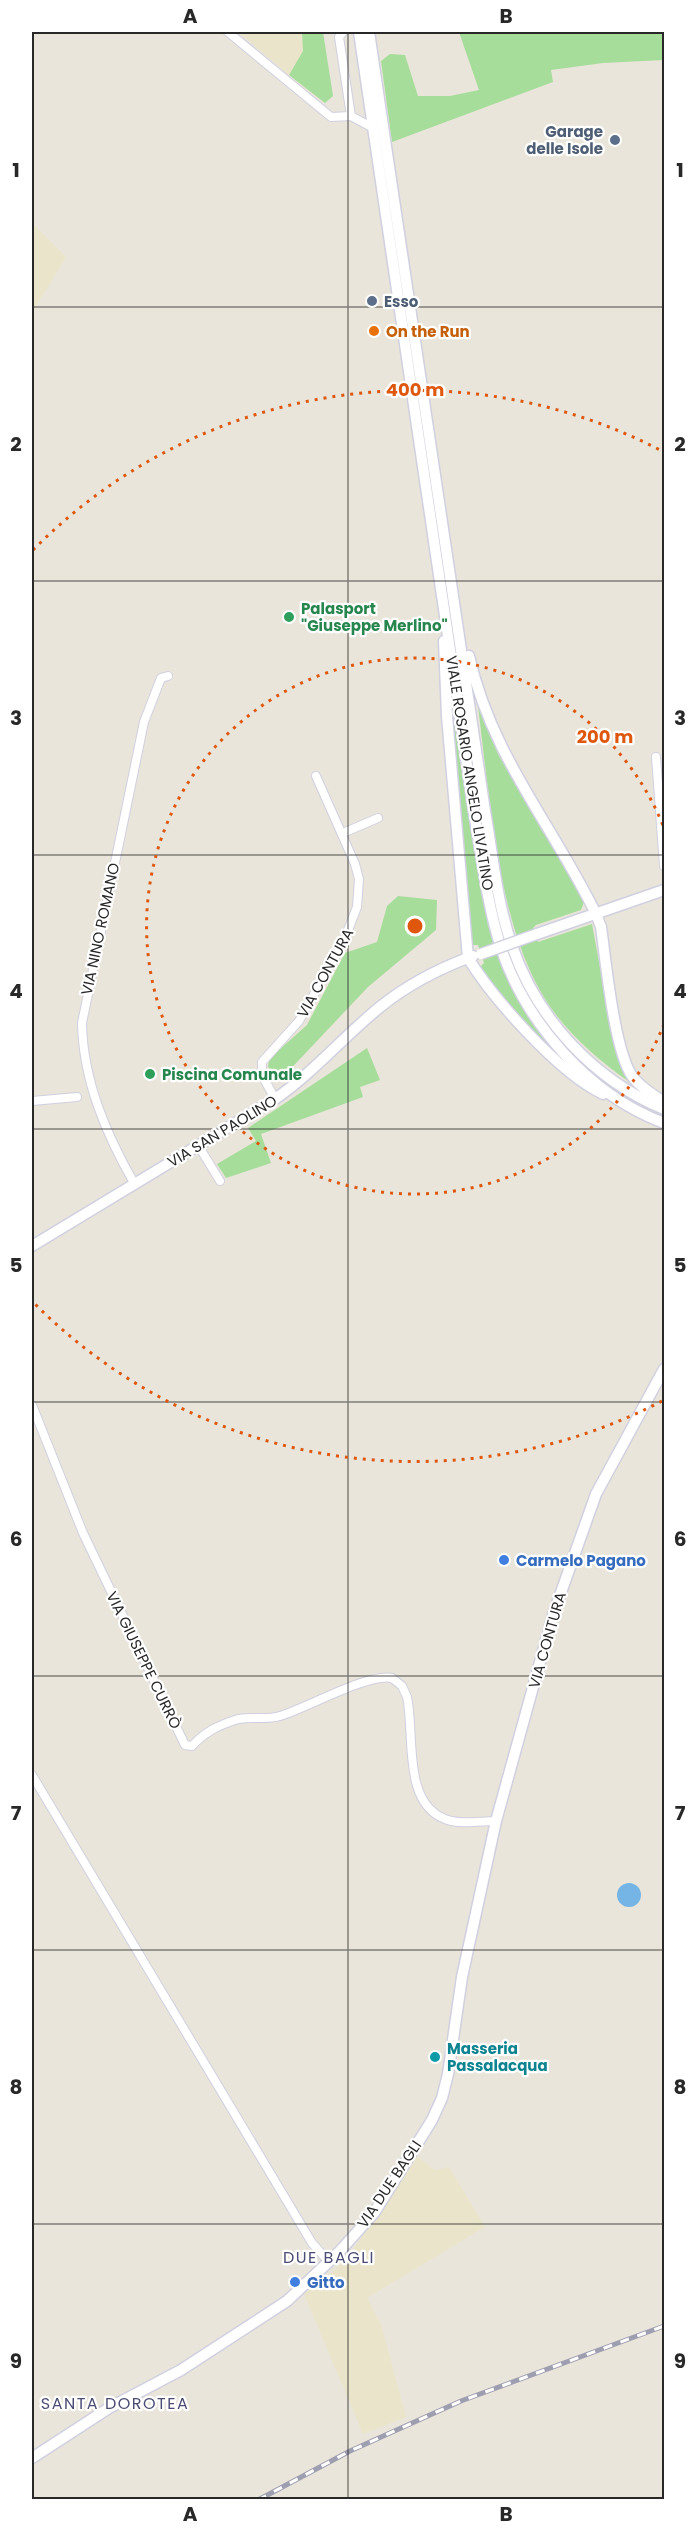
<svg xmlns="http://www.w3.org/2000/svg" width="696" height="2531" viewBox="0 0 696 2531" font-family="Poppins,sans-serif">
	<style>
		.education { fill: #eae5ca }
		.green { fill: #a6dd9a }
		.water { fill: #74b5e5 }
		.lines { fill: none; stroke-linecap: round; stroke-linejoin: round }
		.street-casing { stroke: #d0d0e0; stroke-width: 10 }
		.secondary-casing { stroke: #d0d0e0; stroke-width: 13 }
		.street { stroke: #fff; stroke-width: 8 }
		.secondary { stroke: #fff; stroke-width: 10 }
		.rail-casing { stroke: #9e9eb1; stroke-width: 5 }
		.rail { stroke: #fff; stroke-width: 3; stroke-dasharray: 9; stroke-linecap: butt }
		.secondary-bridge-casing { stroke: #d0d0e0; stroke-width: 13; stroke-linecap: butt }
		.secondary-bridge { stroke: #fff; stroke-width: 10 }
		.grid { fill: none; stroke: #282828; stroke-width: 1.5; stroke-opacity: 0.55 }
		.ring { fill: none; stroke: #de570d; stroke-width: 3; stroke-dasharray: 3 6 }
		.service-dot { fill: #5c6f8a; stroke: #fff; stroke-width: 2 }
		.food-dot { fill: #e8710a; stroke: #fff; stroke-width: 2 }
		.leisure-dot { fill: #2e9e5b; stroke: #fff; stroke-width: 2 }
		.shop-dot { fill: #3f7fe0; stroke: #fff; stroke-width: 2 }
		.culture-dot { fill: #0f9aa8; stroke: #fff; stroke-width: 2 }
		.labels { text-anchor: middle; dominant-baseline: central; stroke-width: 4.5; stroke-linejoin: round; paint-order: stroke }
		.service-label { font-size: 15px; font-weight: bold; fill: #4e5e75; stroke: #fff; text-anchor: end }
		.food-label { font-size: 15px; font-weight: bold; fill: #c56008; stroke: #fff; text-anchor: start }
		.leisure-label { font-size: 15px; font-weight: bold; fill: #27864d; stroke: #fff; text-anchor: start }
		.street-label { font-size: 15px; fill: #282828; stroke: #fff }
		.shop-label { font-size: 15px; font-weight: bold; fill: #366cbe; stroke: #fff; text-anchor: start }
		.culture-label { font-size: 15px; font-weight: bold; fill: #0d838f; stroke: #fff; text-anchor: start }
		.neighbourhood-label { font-size: 16px; letter-spacing: 1.5px; fill: #4c4d75; stroke: #fff }
		.centre { fill: #de570d; stroke: #fff; stroke-width: 3 }
		.ring-label { font-size: 18px; text-anchor: middle; font-weight: bold; fill: #de570d; stroke: #fff; stroke-width: 4.5; stroke-linejoin: round; paint-order: stroke }
		.neatline { fill: none; stroke: #282828; stroke-width: 2 }
		.grid-label { font-size: 20px; text-anchor: middle; font-weight: bold; fill: #282828 }
	</style>
	<rect width="100%" height="100%" fill="#e9e5da"/>
	<path class="education" d="M 239,32 L 302,32 L 303,51 L 289,75 Z
		M 32,223 L 66,257 L 32,313 Z
		M 416,2156 L 435,2170 L 449,2167 L 485,2227 L 367,2298 L 381,2324 L 406,2417 L 363,2434 L 304,2294 L 337,2268 L 348,2256 L 391,2197 Z"/>
	<path class="green" d="M 302,32 L 323,32 L 333,96 L 325,103 L 289,75 L 303,51 Z
		M 459,32 L 664,32 L 664,60 L 603,63 L 551,70 L 553,82 L 392,142 L 381,61 L 390,54 L 405,55 L 418,96 L 450,96 L 479,90 Z
		M 478,707 L 498,754 L 584,902 L 581,910 L 536,925 L 533,928 L 538,942 L 592,924 L 616,1054 L 628,1081 C 597,1059 568,1034 547,1002 C 497,925 490,797 478,707 Z
		M 453,714 L 488,925 C 504,980 527,1016 562,1062 L 487,982 L 480,967 L 484,963 L 478,945 L 471,945 Z
		M 398,896 L 437,900 L 436,930 L 368,987 L 281,1079 L 273,1076 L 268,1066 L 270,1058 L 307,1025 L 345,953 L 377,942 L 387,906 Z
		M 367,1048 L 380,1080 L 360,1087 L 363,1097 L 261,1134 L 271,1163 L 226,1178 L 217,1164 L 256,1141 L 248,1128 Z"/>
	<path class="water" d="M617 1895a12 12 0 1 1 24 0a12 12 0 1 1-24 0Z"/>
	<g class="lines">
		<defs>
			<path id="street" d="M 228,32 L 331,117 L 351,116 L 375,129
				M 343,32 L 339,37 L 351,116
				M 656,757 L 664,866
				M 343,833 L 378,818
				M 275,1099 L 262,1075 L 262,1062 L 299,1021 L 343,943 L 357,907 L 359,879 L 355,864 L 316,776
				M 32,1101 L 77,1097
				M 198,1145 L 220,1181
				M 134,1183 C 106,1134 83,1080 82,1023 L 144,722 L 161,678 L 168,676
				M 32,1405 L 83,1533 L 185,1745 L 192,1746 C 205,1732 217,1726 235,1720 C 248,1715 264,1721 280,1716 C 307,1708 368,1673 392,1678 L 402,1686 L 407,1697 C 415,1733 402,1803 445,1819 C 460,1825 480,1821 496,1821
				M 32,1775 L 312,2243 L 329,2262"/>
			<path id="secondary" d="M 359,32 L 474,813 C 482,858 487,904 501,948 C 526,1023 589,1095 664,1123
				M 369,32 L 485,811 C 493,856 497,903 512,946 C 537,1019 594,1080 664,1109
				M 444,641 L 447,716 L 468,958 C 494,1000 559,1073 603,1094
				M 469,656 C 492,757 552,824 596,914 L 601,927 C 606,962 614,1049 632,1076 C 640,1087 653,1095 664,1102
				M 537,934 L 664,890
				M 32,1246 L 275,1099 C 314,1072 343,1037 380,1007 C 406,986 440,968 473,956
				M 32,2458 L 109,2408 L 181,2370 L 287,2301 L 339,2252 L 374,2213 L 432,2120 L 442,2098 L 448,2074 L 462,1977 L 496,1821 L 553,1615 L 596,1494 L 664,1369"/>
		</defs>
		<use href="#street" class="street-casing"/>
		<use href="#secondary" class="secondary-casing"/>
		<use href="#street" class="street"/>
		<use href="#secondary" class="secondary"/>
		<defs>
			<path id="rail" d="M 258,2500 L 350,2451 L 461,2401 L 664,2326"/>
		</defs>
		<use href="#rail" class="rail-casing"/>
		<use href="#rail" class="rail"/>
		<defs>
			<path id="secondary-bridge" d="M 481,954 L 537,934"/>
		</defs>
		<use href="#secondary-bridge" class="secondary-bridge-casing"/>
		<use href="#secondary-bridge" class="secondary-bridge"/>
	</g>
	<path class="grid" d="M 348,32 L 348,2500M 32,307 L 664,307M 32,581 L 664,581M 32,855 L 664,855M 32,1129 L 664,1129M 32,1402 L 664,1402M 32,1676 L 664,1676M 32,1950 L 664,1950M 32,2224 L 664,2224"/>
	<g class="ring">
		<path d="M664 1024A268 268 0 1 1 664 828"/>
		<path d="M662 1401A536 536 0 0 1 33 1302M33 550A536 536 0 0 1 662 451"/>
	</g>
	<g class="service-dot">
		<circle cx="615" cy="140" r="6"/>
		<circle cx="372" cy="301" r="6"/>
	</g>
	<circle class="food-dot" cx="374" cy="331" r="6"/>
	<g class="leisure-dot">
		<circle cx="289" cy="617" r="6"/>
		<circle cx="150" cy="1074" r="6"/>
	</g>
	<g class="shop-dot">
		<circle cx="504" cy="1560" r="6"/>
		<circle cx="295" cy="2282" r="6"/>
	</g>
	<circle class="culture-dot" cx="435" cy="2057" r="6"/>
	<g class="labels">
		<g class="service-label">
			<text x="603" y="131">Garage<tspan x="603" dy="17">delle Isole</tspan></text>
			<text x="384" y="301" text-anchor="start">Esso</text>
		</g>
		<g class="food-label">
			<text x="386" y="331">On the Run</text>
		</g>
		<g class="leisure-label">
			<text x="301" y="608">Palasport<tspan x="301" dy="17">"Giuseppe Merlino"</tspan></text>
			<text x="162" y="1074">Piscina Comunale</text>
		</g>
		<g class="street-label">
			<text transform="translate(470 773) rotate(81)">VIALE ROSARIO ANGELO LIVATINO</text>
			<text transform="translate(100 929) rotate(-78)">VIA NINO ROMANO</text>
			<text transform="translate(325 973) rotate(-61)">VIA CONTURA</text>
			<text transform="translate(222 1131) rotate(-31)">VIA SAN PAOLINO</text>
			<text transform="translate(547 1640) rotate(-74)">VIA CONTURA</text>
			<text transform="translate(144 1660) rotate(64)">VIA GIUSEPPE CURRÒ</text>
			<text transform="translate(389 2184) rotate(-56)">VIA DUE BAGLI</text>
		</g>
		<g class="shop-label">
			<text x="516" y="1560">Carmelo Pagano</text>
			<text x="307" y="2282">Gitto</text>
		</g>
		<g class="culture-label">
			<text x="447" y="2048">Masseria<tspan x="447" dy="17">Passalacqua</tspan></text>
		</g>
		<g class="neighbourhood-label">
			<text x="329" y="2257">DUE BAGLI</text>
			<text x="115" y="2403">SANTA DOROTEA</text>
		</g>
	</g>
	<circle cx="415" cy="926" r="9" class="centre"/>
	<g class="ring-label">
		<text x="415" y="396">400 m</text>
		<text x="605" y="743">200 m</text>
	</g>
	<rect width="696" height="2531" fill="none" stroke="#ffffff" stroke-width="66"/>
	<rect x="33" y="33" width="630" height="2465" class="neatline"/>
	<g class="grid-label">
		<text x="190" y="23">A</text>
		<text x="506" y="23">B</text>
		<text x="16" y="177">1</text>
		<text x="680" y="177">1</text>
		<text x="16" y="451">2</text>
		<text x="680" y="451">2</text>
		<text x="16" y="725">3</text>
		<text x="680" y="725">3</text>
		<text x="16" y="998">4</text>
		<text x="680" y="998">4</text>
		<text x="16" y="1272">5</text>
		<text x="680" y="1272">5</text>
		<text x="16" y="1546">6</text>
		<text x="680" y="1546">6</text>
		<text x="16" y="1820">7</text>
		<text x="680" y="1820">7</text>
		<text x="16" y="2094">8</text>
		<text x="680" y="2094">8</text>
		<text x="16" y="2368">9</text>
		<text x="680" y="2368">9</text>
		<text x="190" y="2521">A</text>
		<text x="506" y="2521">B</text>
	</g>
</svg>
